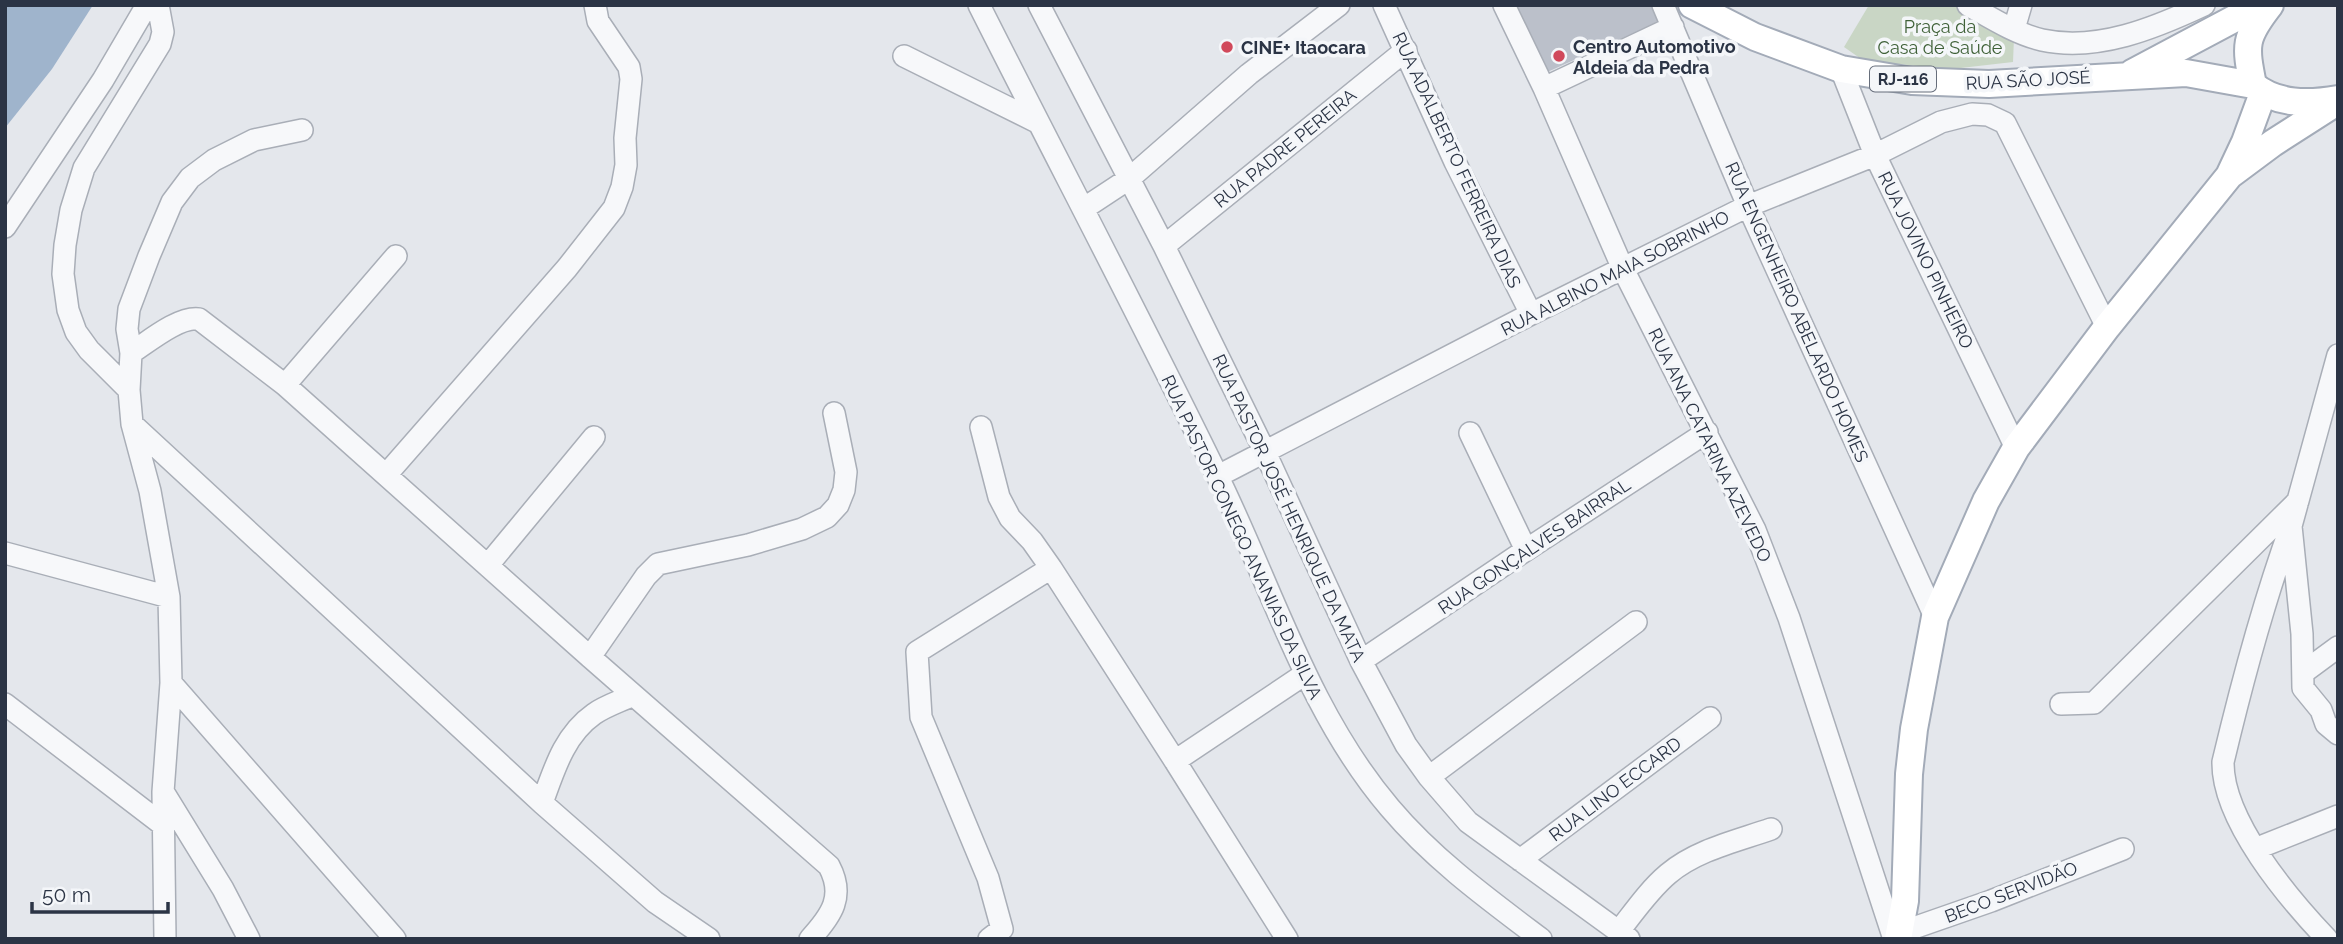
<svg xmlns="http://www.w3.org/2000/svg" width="2343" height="944" viewBox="0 0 2343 944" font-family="Raleway,sans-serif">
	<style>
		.green { fill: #c9d6c5 }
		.water { fill: #9fb4cc }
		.building { fill: #bbc0ca }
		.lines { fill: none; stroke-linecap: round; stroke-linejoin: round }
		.minor-casing { stroke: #a9aeb7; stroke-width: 24 }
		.major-casing { stroke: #a3abb8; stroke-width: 30 }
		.minor { stroke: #f7f8fa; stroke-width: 21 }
		.major { stroke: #fff; stroke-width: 26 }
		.poi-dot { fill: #d1495b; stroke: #f4f6f9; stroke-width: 2.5 }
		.labels { text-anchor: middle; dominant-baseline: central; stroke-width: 7; stroke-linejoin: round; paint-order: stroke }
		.shield { fill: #f4f6f9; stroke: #676e7b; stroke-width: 2 }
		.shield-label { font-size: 16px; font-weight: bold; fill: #2b3445 }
		.park-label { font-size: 18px; fill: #3f6138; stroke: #f4f6f9 }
		.poi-label { font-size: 18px; font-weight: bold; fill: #2b3445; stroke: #f4f6f9; text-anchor: start }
		.street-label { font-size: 18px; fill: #2b3445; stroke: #f4f6f9 }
	</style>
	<rect width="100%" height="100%" fill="#e4e7ec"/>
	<path class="green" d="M 1869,5 L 1957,5 L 2014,38 L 2013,62 L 1952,69 L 1864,61 L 1844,47 Z"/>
	<path class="water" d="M 5,5 L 93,5 L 52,69 L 5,128 Z"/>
	<path class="building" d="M 1512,5 L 1651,5 L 1658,22 L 1543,74 Z"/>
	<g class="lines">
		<defs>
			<path id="minor" d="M 979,5 C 1058,162 1140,317 1217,475 C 1272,587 1308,712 1390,808 C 1433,859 1488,899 1541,939
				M 1039,5 L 1164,246 L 1264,450 L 1361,661 L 1406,745 L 1429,777 L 1468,822 L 1629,939
				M 1384,5 L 1455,162 L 1531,314
				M 1504,5 L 1544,88 L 1623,269 L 1755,530 L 1789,618 L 1894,939
				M 1663,5 L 1748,206 L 1935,617
				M 1968,5 C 1991,18 2016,34 2042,40 C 2097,52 2155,28 2204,5
				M 2014,29 L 2021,5
				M 904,56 L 1039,123
				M 1841,69 L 1875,155 L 2016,448
				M 1544,88 L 1673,27
				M 1083,209 L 1130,178 L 1249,74 L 1339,5
				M 5,227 L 103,80 L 147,5
				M 1164,246 L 1406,50
				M 131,353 C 148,342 179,316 199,319 L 285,385 L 590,657 L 829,866 C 845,896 832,915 810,939
				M 2338,355 L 2291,526 L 2302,634 L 2303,688 L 2321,710 L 2326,724 L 2338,734
				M 285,385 L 396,256
				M 129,390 L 89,350 L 76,332 L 68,310 L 63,274 L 65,245 L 71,210 L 84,168 L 160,44 L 163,32 L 158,5
				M 132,424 L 542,803 L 655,902 L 709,939
				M 981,427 L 999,497 L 1010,518 L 1032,541 L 1051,568 L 1175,761
				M 1470,433 L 1526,550
				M 386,475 L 567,268 L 614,208 L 622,187 L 626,165 L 625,138 L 631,79 L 629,67 L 598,21 L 595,5
				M 1218,476 L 1531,314 L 1748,206 L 1875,155 L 1941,122 L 1972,114 L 1988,115 L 2005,123 L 2107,327
				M 2291,526 C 2263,603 2242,682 2223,762 C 2222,820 2288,898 2327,939
				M 5,553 L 169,597
				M 488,565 L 594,437
				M 590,657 L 646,576 L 658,564 L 748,545 L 802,529 L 827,517 L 838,505 L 844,490 L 846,472 L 834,413
				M 1361,661 L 1526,550 L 1707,432
				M 2304,672 L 2338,647
				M 171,683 L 395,939
				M 5,704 L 163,825
				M 2061,704 L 2094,703 L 2298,501
				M 1429,777 L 1636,622
				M 164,793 L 223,889 L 249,939
				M 542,803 C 554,770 564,735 594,714 C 605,706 621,701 633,695
				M 2255,849 L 2338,816
				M 1520,860 L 1710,718
				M 1619,931 C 1634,912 1649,890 1668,874 C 1696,850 1737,841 1771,829
				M 1899,933 L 1991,901 L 2123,849
				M 165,939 L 163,792 L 171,683 L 169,597 L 150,491 L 132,424 L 129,390 L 131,353 L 127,329 L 129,309 L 149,256 L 172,202 L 190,178 L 214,160 L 254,140 L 302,130
				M 989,939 L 1002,929 L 988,878 L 921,717 L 917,652 L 1051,568
				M 1287,939 L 1175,761 L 1305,674"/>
			<path id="major" d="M 1692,5 L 1755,37 L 1841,69 L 1912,81 L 1989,84 L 2186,73 L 2253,85
				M 2270,5 C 2244,38 2245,45 2253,85 C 2277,105 2309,104 2338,99
				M 2132,73 L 2260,5
				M 2230,175 L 2273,143 L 2337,102
				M 1898,939 L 1905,901 L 1909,774 L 1914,729 L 1935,617 L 1986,501 L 2016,448 L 2107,327 L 2229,176 L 2245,142 L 2263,93"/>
		</defs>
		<use href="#minor" class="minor-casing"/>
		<use href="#major" class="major-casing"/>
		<use href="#minor" class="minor"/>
		<use href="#major" class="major"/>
	</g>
	<g class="poi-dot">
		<circle cx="1227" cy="47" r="7"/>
		<circle cx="1559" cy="56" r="7"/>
	</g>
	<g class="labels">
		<rect class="shield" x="1870" y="66.5" width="66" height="25" rx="5"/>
		<g class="shield-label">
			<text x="1903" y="79">RJ-116</text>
		</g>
		<g class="park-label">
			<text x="1940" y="26">Praça da<tspan x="1940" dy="21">Casa de Saúde</tspan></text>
		</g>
		<g class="poi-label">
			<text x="1573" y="46">Centro Automotivo<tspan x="1573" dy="21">Aldeia da Pedra</tspan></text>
			<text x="1241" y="47">CINE+ Itaocara</text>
		</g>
		<g class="street-label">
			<text transform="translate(2028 80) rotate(-3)">RUA SÃO JOSÉ</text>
			<text transform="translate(1285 148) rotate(-39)">RUA PADRE PEREIRA</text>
			<text transform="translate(1457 160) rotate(65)">RUA ADALBERTO FERREIRA DIAS</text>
			<text transform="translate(1926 260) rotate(64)">RUA JOVINO PINHEIRO</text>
			<text transform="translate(1615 273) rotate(-27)">RUA ALBINO MAIA SOBRINHO</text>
			<text transform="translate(1797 312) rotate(66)">RUA ENGENHEIRO ABELARDO HOMES</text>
			<text transform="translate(1710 445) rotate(64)">RUA ANA CATARINA AZEVEDO</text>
			<text transform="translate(1289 508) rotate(65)">RUA PASTOR JOSÉ HENRIQUE DA MATA</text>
			<text transform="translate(1242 537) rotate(65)">RUA PASTOR CONEGO ANANIAS DA SILVA</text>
			<text transform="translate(1534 546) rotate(-34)">RUA GONÇALVES BAIRRAL</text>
			<text transform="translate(1615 789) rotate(-37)">RUA LINO ECCARD</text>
			<text transform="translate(2011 892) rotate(-21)">BECO SERVIDÃO</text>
		</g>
	</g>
	<rect width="2343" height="944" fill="none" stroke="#2b3445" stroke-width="14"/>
	<path d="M32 902v10h136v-10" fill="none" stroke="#2b3445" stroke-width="3.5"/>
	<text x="42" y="902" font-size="21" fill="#2b3445" stroke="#f4f6f9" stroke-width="5" paint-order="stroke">50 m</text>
</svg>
